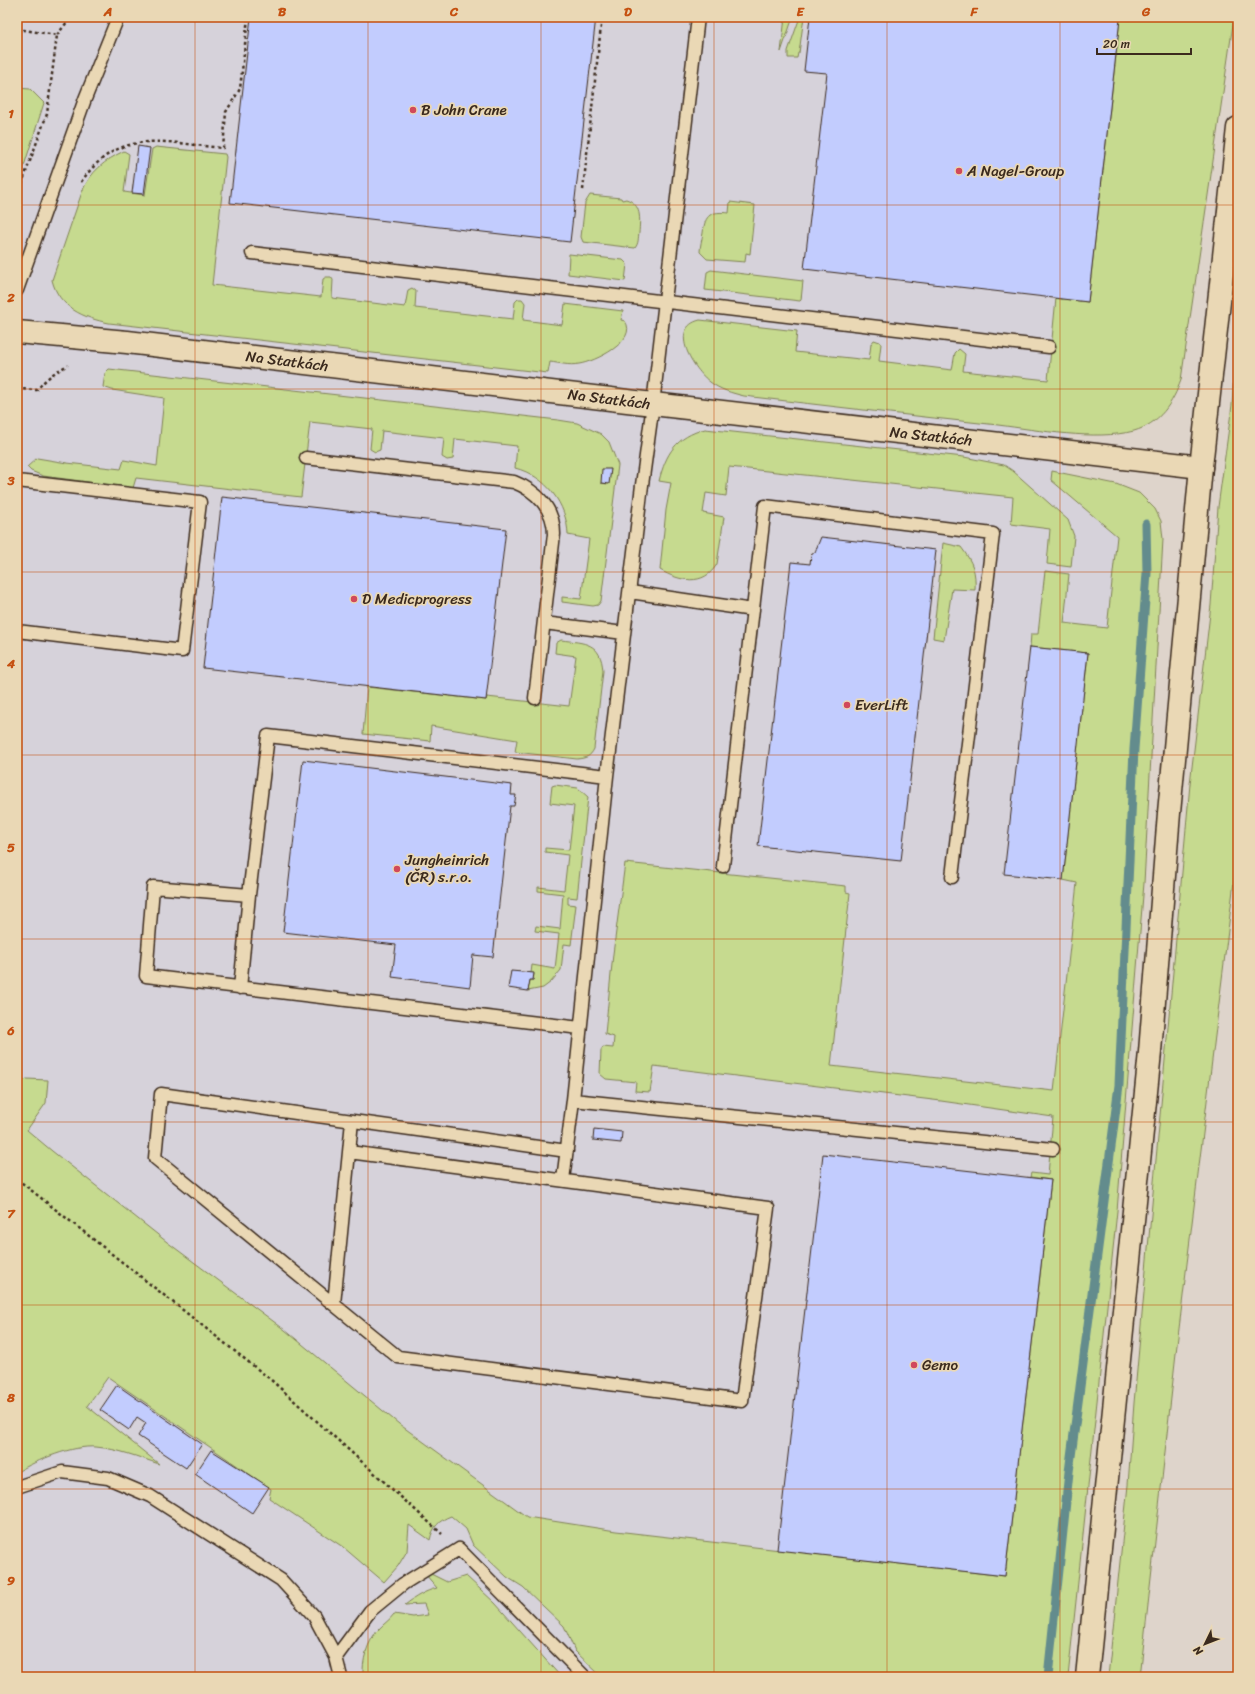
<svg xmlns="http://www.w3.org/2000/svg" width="1255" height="1694" viewBox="0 0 1255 1694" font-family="Sriracha,sans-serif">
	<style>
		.built { fill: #d6d2da }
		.green { fill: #c6da8f; stroke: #808256 }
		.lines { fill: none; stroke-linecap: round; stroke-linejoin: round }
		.stream { stroke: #638c8d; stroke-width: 9 }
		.building { fill: #c2ccfe; stroke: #3b2a1e }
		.service-casing { stroke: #3b2a1e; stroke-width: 15 }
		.minor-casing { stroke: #3b2a1e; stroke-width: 25 }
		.secondary-casing { stroke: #3b2a1e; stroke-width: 25 }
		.path { stroke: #3b2a1e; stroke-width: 2.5; stroke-dasharray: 3 3; stroke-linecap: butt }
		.service { stroke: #ead8b5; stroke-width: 12 }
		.minor { stroke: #ead8b5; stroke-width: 22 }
		.secondary { stroke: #ead8b5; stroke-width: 22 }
		.grid { fill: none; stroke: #c55010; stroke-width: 1; stroke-opacity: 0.55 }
		.poi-dot { fill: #d1495b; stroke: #ead8b5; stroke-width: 1.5 }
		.labels { text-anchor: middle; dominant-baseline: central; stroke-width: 3.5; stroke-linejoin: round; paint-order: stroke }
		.poi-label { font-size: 15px; fill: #3b2a1e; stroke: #ead8b5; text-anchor: start }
		.street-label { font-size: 15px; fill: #3b2a1e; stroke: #ead8b5 }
		.neatline { fill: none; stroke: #c55010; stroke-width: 1.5 }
		.grid-label { font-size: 13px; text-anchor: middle; font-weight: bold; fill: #c55010 }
	</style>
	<rect width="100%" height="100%" fill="#ded4cb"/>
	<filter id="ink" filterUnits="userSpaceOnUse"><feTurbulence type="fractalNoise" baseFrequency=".025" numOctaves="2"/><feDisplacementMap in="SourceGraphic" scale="8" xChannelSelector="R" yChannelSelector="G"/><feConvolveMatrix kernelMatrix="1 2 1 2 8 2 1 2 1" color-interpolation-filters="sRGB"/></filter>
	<g filter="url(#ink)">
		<path class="built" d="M 17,17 L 1159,17 L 1069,403 L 1069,433 L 1064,493 L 1120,535 L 1035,1677 L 17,1677 Z"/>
		<path class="green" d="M 785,17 L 793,17 L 781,52 Z
			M 800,17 L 804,17 L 799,53 L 798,53 L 797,58 L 788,58 L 788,51 Z
			M 1131,17 L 1234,17 L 1181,380 C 1173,403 1159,424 1134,431 C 1095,441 1038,430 998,425 C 913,416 829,406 744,396 C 732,393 720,390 710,382 C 694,370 667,328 700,320 L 797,331 L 795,352 L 869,360 L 871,344 L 874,340 L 880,342 L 881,344 L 879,361 L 952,370 L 955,353 L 959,349 L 965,354 L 963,371 L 1048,380 L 1056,298 L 1088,302 L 1120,19 L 1130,20 Z
			M 17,88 L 30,89 L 44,103 L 17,188 Z
			M 156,147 L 225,154 L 226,157 L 212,285 L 321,297 L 323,279 L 326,277 L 331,277 L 333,280 L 332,298 L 405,307 L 408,290 L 412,288 L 416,291 L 415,308 L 513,319 L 515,302 L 518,299 L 522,299 L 525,303 L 523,320 L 562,325 L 565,304 L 623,311 L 621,320 L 625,321 C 639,341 594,362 579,364 C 569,366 559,363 550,362 L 548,373 L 109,323 C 84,318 59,308 52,280 L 82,192 C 90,172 105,160 124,151 L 129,154 L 124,192 L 145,195 L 152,149 Z
			M 590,195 L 621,198 L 622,200 L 626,199 C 642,204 640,219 639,233 C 638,238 639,243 635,248 L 583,242 L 581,237 L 585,203 Z
			M 730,202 L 755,205 L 750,254 L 746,253 L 745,262 L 707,259 L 700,252 C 700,246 702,239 703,233 C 705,214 711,211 729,213 Z
			M 569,254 L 623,260 L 627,264 L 625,281 L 568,274 Z
			M 711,270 L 803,281 L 801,300 L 800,301 L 705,290 L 707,272 Z
			M 1236,344 L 1238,345 L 1238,849 L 1176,1353 L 1140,1677 L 1108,1677 L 1128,1485 L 1134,1403 L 1190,784 L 1211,605 L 1218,507 L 1232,405 Z
			M 109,369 L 558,420 L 577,423 L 601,434 L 609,442 L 618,465 L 601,601 L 598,605 L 593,606 L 562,602 L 562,597 L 581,599 L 589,539 L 568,535 C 567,504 546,476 515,468 L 517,446 L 455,439 L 453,459 L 447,460 L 442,457 L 444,438 L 382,431 L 380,450 L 375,452 L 370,449 L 372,429 L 310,422 L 301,497 L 136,478 L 133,488 L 43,476 L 31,471 L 27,467 L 37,458 L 67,463 L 121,469 L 124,460 L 157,466 L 164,398 L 112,390 L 103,387 L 105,373 Z
			M 705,429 L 964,457 L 1004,465 L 1013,471 L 1068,520 L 1074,536 L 1071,567 L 1047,564 L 1050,529 L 1011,524 L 1013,497 L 729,467 L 726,496 L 706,493 L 703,513 L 724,517 L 717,564 C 704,587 679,581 660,570 L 666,510 L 671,483 L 659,481 C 666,453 676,437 705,429 Z
			M 1052,471 L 1116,484 L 1139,493 L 1155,509 L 1161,521 L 1163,539 L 1144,883 L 1117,1211 L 1068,1677 L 602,1677 L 575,1651 L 564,1626 L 523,1587 L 507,1577 L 473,1545 L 466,1529 L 451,1516 C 438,1521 433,1527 430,1540 L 409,1525 L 407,1551 L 398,1566 L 384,1582 L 343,1547 L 269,1498 L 271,1489 L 108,1377 L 87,1406 L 159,1464 C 138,1457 118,1449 96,1447 C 73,1445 37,1460 17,1472 L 17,1083 L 27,1079 L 48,1080 L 46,1103 L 27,1130 L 52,1151 L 167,1242 L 285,1330 L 399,1424 L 527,1517 L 616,1531 L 1005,1576 L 1051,1180 L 1030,1177 L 1031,1173 L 1048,1175 L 1053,1117 L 941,1101 L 654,1066 L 650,1092 L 635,1091 L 636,1082 L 606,1079 L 600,1074 L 601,1050 L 603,1047 L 613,1048 L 614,1037 L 605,1034 L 613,954 L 625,863 L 846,886 L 846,892 L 850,893 L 831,1066 L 1054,1091 L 1077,883 L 1063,880 L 1088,653 L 1030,647 L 1031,634 L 1038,634 L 1045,571 L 1069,574 L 1064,623 L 1107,628 L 1117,536 L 1051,480 Z
			M 943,543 L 961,547 C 973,563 976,571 975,590 L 952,589 L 944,640 L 933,638 Z
			M 561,640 C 585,643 601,642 603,671 L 594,749 C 590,757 586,758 577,759 L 515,752 L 517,740 L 431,726 L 430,741 L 363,734 L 367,687 L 486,700 L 487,697 L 569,706 L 576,656 L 555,653 L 556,643 Z
			M 555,785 L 578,788 L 588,797 L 577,898 L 568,897 L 568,904 L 576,905 L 571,945 L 564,944 L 561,970 L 551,982 L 543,988 L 528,991 L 530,980 L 533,980 L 534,974 L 531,973 L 532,965 L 555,969 L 559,934 L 535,931 L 536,926 L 560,929 L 563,894 L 538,891 L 538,887 L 564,890 L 568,855 L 545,852 L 545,848 L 569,850 L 574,806 L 550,803 L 552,786 Z
			M 427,1572 L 447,1582 L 466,1576 L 495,1603 L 561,1677 L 363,1677 C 362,1661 367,1642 378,1630 C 383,1624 389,1621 394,1614 L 413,1617 L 428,1615 L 424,1604 L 405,1605 C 415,1597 425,1591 437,1588 L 426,1575 Z"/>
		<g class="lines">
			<path class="stream" d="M 1048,1677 L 1069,1472 L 1119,1085 L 1134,749 L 1147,573 L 1146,524"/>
		</g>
		<path class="building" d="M 251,17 L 596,17 L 570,242 L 230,203 Z
			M 810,17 L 1106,17 L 1120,19 L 1088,302 L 804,269 L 827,73 L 804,71 Z
			M 138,146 L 150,148 L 144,194 L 132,193 Z
			M 602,469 L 611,469 L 609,484 L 601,483 Z
			M 222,497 L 506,529 L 486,700 L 203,668 Z
			M 821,537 L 936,550 L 901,861 L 758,846 L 791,562 L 810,564 L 811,555 L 815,552 Z
			M 1030,647 L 1088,653 L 1063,880 L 1004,874 Z
			M 303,760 L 512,785 L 511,795 L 516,795 L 514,806 L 510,806 L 493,957 L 473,955 L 470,987 L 392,977 L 396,945 L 283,932 Z
			M 511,971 L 534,973 L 533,980 L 530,980 L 528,991 L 508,988 Z
			M 594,1129 L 622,1132 L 621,1143 L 593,1140 Z
			M 823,1154 L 1051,1180 L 1005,1576 L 777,1550 Z
			M 117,1385 L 202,1444 L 186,1468 L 138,1436 L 146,1423 L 137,1417 L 129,1430 L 100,1410 Z
			M 211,1450 L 269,1487 L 252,1513 L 195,1474 Z"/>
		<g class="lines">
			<defs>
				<path id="service" d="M 252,253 L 1049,347
					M 17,290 L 85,99 L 118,17
					M 306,458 L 514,482 C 537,491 554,509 554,534 L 535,698
					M 17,481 L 200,502 L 182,651 L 17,631
					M 630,592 L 753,610
					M 544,623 L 624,633
					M 723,866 L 765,506 L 993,534 L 952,877
					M 249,895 L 153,887 L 146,976 L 580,1028
					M 240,988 L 249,895 L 268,736 L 607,776
					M 573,1100 L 1053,1149
					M 349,1152 L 352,1121
					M 563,1180 L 573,1100 L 607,776 L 642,485 L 653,404 L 698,17
					M 334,1304 L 349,1152 L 768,1208 L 742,1401 L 398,1357 L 155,1158 L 161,1094 L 567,1151
					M 17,1487 L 62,1472 L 108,1478 L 150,1496 L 281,1580 L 314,1616 L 336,1657 L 341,1677
					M 336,1657 L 370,1611 L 403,1584 L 459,1549 L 585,1677"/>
				<path id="minor" d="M 17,332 L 127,342 L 653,404 L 1201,467"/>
				<path id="secondary" d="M 1087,1677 L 1150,1052 L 1169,813 L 1201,467 L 1238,128"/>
			</defs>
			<use href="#service" class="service-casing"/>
			<use href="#minor" class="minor-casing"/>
			<use href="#secondary" class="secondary-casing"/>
			<path class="path" d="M 17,29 L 57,35 L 47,114 L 17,197
				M 57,35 L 71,17
				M 81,182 C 120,126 165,143 223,148 L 226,112 L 240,89 L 248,17
				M 583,190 L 602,17
				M 17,389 L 37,390 C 46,378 55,372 68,365
				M 17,1179 L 270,1379 L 442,1534"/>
			<use href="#service" class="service"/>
			<use href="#minor" class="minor"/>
			<use href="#secondary" class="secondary"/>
		</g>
	</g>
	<path class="grid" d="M 195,17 L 195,1677M 368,17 L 368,1677M 541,17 L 541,1677M 714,17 L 714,1677M 887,17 L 887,1677M 1060,17 L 1060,1677M 17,205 L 1238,205M 17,389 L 1238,389M 17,572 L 1238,572M 17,755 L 1238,755M 17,939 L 1238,939M 17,1122 L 1238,1122M 17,1305 L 1238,1305M 17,1489 L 1238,1489"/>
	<g class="poi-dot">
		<circle cx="413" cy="110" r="4"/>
		<circle cx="959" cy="171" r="4"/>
		<circle cx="354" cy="599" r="4"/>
		<circle cx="847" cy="705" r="4"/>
		<circle cx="397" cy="869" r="4"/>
		<circle cx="914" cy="1365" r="4"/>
	</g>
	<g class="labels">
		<g class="poi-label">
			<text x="421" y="110">B John Crane</text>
			<text x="967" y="171">A Nagel-Group</text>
			<text x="362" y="599">D Medicprogress</text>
			<text x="855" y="705">EverLift</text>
			<text x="405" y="860">Jungheinrich<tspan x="405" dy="17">(ČR) s.r.o.</tspan></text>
			<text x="922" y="1365">Gemo</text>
		</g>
		<g class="street-label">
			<text transform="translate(287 361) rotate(7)">Na Statkách</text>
			<text transform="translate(609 399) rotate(7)">Na Statkách</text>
			<text transform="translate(931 436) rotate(6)">Na Statkách</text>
		</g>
	</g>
	<rect width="1255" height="1694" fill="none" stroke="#ead8b5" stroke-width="44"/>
	<g transform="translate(1205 1644) rotate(227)" stroke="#ead8b5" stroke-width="3" paint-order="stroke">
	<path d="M0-3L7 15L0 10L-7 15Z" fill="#3b2a1e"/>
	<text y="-6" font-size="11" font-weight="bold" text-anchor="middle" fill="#3b2a1e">N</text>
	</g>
	<path d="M1097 48v6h94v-6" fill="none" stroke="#3b2a1e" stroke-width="2"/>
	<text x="1103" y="48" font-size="12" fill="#3b2a1e" stroke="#ead8b5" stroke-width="3" paint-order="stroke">20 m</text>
	<rect x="22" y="22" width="1211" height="1650" class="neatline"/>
	<g class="grid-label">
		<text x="108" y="16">A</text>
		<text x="282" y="16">B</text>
		<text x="454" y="16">C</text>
		<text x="628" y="16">D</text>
		<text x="800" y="16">E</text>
		<text x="974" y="16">F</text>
		<text x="1146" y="16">G</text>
		<text x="11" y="118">1</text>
		<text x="11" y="302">2</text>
		<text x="11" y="485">3</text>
		<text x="11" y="668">4</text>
		<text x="11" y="852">5</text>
		<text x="11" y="1035">6</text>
		<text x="11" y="1218">7</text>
		<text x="11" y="1402">8</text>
		<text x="11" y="1585">9</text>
	</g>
</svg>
